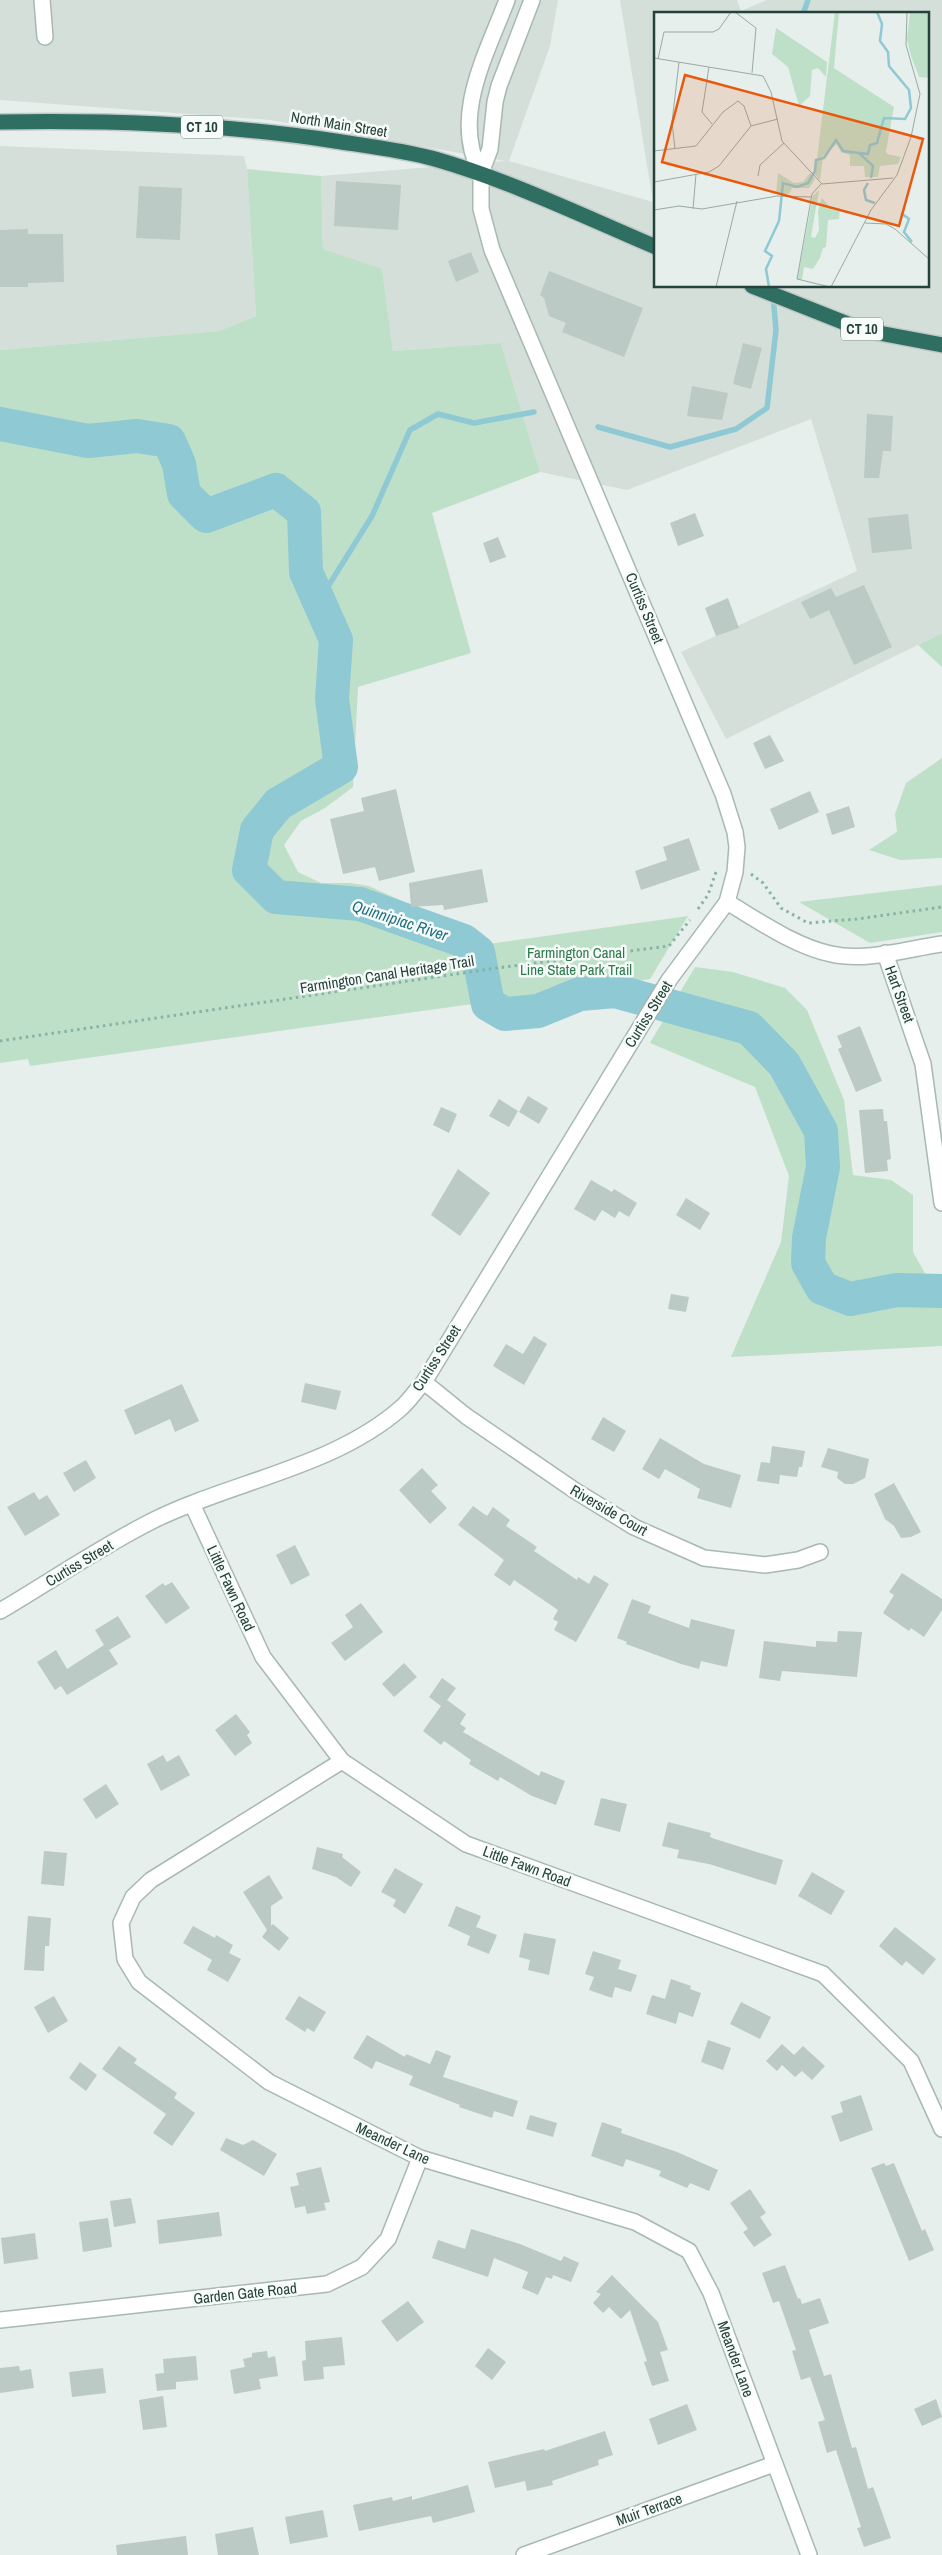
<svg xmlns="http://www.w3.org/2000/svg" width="942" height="2555" viewBox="0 0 942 2555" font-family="'Archivo Narrow',sans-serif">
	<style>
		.built { fill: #d4dfda; fill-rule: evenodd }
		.green { fill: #bfe0c8 }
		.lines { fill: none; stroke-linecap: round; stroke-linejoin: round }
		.stream { stroke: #8ec9d4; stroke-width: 5.5 }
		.river { stroke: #8ec9d4; stroke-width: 34 }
		.building { fill: #bbcac4 }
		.minor-casing { stroke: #a8b8b2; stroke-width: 18 }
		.highway-casing { stroke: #c2cac8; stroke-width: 18 }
		.path { stroke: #86b3a5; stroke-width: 3; stroke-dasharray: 2.5 4; stroke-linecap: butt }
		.minor { stroke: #fff; stroke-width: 15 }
		.highway { stroke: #2f6f62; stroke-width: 15 }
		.labels { text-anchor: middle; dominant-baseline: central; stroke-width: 5; stroke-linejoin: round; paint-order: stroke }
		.shield { fill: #f7fbf9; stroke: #637a73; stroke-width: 1 }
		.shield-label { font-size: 14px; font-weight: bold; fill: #24423a }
		.street-label { font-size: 15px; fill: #24423a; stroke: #f7fbf9 }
		.park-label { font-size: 15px; fill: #2d7a4b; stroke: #f7fbf9 }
		.water-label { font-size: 16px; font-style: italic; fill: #1c6f80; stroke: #f7fbf9 }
		.inset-river { fill: none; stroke: #8ec9d4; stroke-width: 2.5 }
		.inset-road { fill: none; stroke: #98aaa4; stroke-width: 1 }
		.view { fill: #e8590c; fill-opacity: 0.15; stroke: #e8590c; stroke-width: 2.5 }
		.inset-edge { fill: none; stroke: #24423a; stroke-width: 2.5 }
	</style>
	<rect width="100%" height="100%" fill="#e6efeb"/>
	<path class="built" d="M 0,0 L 558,0 L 550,46 L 509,161 L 653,202 L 620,0 L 737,0 L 741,11 L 767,0 L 942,0 L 942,633 L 726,739 L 681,652 L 857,571 L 811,419 L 627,490 L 540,472 L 501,343 L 393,351 L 382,270 L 323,249 L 321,176 L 506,161 L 270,120 L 0,100 ZM 656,14 L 928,14 L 928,286 L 656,286 Z
		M 0,146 L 244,156 L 247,169 L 256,316 L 219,331 L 0,350 Z"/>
	<path class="green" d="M 247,169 L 321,176 L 323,249 L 382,269 L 393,351 L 501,343 L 540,472 L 432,513 L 471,653 L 358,687 L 353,787 L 325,808 L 301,821 L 284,845 L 298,872 L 321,883 L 350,883 L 369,886 L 435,916 L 445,950 L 688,916 L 650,979 L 30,1066 L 28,1059 L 0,1063 L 0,350 L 219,331 L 256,316 Z
		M 942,633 L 942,667 L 918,645 Z
		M 942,758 L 942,858 L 900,860 L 869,850 L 897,832 L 895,814 L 906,783 Z
		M 942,885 L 942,932 L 870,943 L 799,902 Z
		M 695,967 L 733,972 L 785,988 L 807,1010 L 844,1100 L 853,1175 L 891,1180 L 913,1195 L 913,1252 L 942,1303 L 942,1346 L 731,1357 L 781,1242 L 789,1176 L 755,1087 L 650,1043 Z"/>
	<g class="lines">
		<path class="stream" d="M 803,14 L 808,0
			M 598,427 L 670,447 L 736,429 L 767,408 L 776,330 L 773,296
			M 319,601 L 372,516 L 410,430 L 438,414 L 474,423 L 534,412"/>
		<path class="river" d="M 0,424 L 88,441 L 137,436 L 169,441 L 179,464 L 184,494 L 206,516 L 276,490 L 304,512 L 306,572 L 336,640 L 332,699 L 341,767 L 278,804 L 257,830 L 249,870 L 276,897 L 360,904 L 464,941 L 478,952 L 488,1004 L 505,1014 L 538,1011 L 580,994 L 615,991 L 749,1028 L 784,1064 L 821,1131 L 823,1167 L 809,1238 L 808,1263 L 822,1288 L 850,1299 L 897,1290 L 942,1291"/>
	</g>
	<path class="building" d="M 336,181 L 401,185 L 398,230 L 334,226 Z
		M 139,186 L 182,188 L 180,240 L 136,238 Z
		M 28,229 L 28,234 L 63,234 L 64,282 L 28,283 L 28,287 L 0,287 L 0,230 Z
		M 471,252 L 479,272 L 456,282 L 448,261 Z
		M 549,271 L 643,308 L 624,357 L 562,332 L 566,323 L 549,316 L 544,298 L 540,295 Z
		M 743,343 L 762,348 L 751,389 L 733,384 Z
		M 692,386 L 728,393 L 722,420 L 687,416 Z
		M 867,414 L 893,416 L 891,451 L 883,451 L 879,478 L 864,478 Z
		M 695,513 L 704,536 L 678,546 L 670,523 Z
		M 908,514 L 912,549 L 872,553 L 868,518 Z
		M 498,537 L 506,557 L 490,563 L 483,543 Z
		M 864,585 L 892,647 L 854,665 L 829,610 L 810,619 L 801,602 L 831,588 L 836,597 Z
		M 728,598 L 739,628 L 716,636 L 705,608 Z
		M 770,735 L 784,761 L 765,769 L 753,743 Z
		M 396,789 L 415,872 L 379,881 L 375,867 L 343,874 L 330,819 L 364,811 L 361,798 Z
		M 810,791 L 819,812 L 779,830 L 770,809 Z
		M 849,806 L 855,827 L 832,835 L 826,814 Z
		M 689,838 L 700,870 L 641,890 L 635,871 L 667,860 L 663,847 Z
		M 482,869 L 488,902 L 444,910 L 443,905 L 411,907 L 409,883 Z
		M 860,1026 L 882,1081 L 856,1092 L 838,1049 L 842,1047 L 837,1036 Z
		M 528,1096 L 548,1108 L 539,1124 L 519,1112 Z
		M 499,1099 L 518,1111 L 509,1127 L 489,1116 Z
		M 441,1107 L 457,1114 L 449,1133 L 433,1125 Z
		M 883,1109 L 884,1121 L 887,1121 L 891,1159 L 887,1160 L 888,1171 L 865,1173 L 859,1110 Z
		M 458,1169 L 490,1193 L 460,1236 L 431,1215 Z
		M 591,1180 L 612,1192 L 614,1189 L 637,1203 L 629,1217 L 619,1211 L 615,1218 L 602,1210 L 595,1221 L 574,1209 Z
		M 686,1198 L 710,1213 L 700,1230 L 676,1215 Z
		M 671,1294 L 689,1297 L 686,1312 L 668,1309 Z
		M 534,1336 L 547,1344 L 524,1385 L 493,1366 L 506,1344 L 523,1354 Z
		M 305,1383 L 341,1391 L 336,1410 L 301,1402 Z
		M 182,1384 L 199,1421 L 175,1432 L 170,1419 L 135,1435 L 124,1410 Z
		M 603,1417 L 626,1431 L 614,1452 L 591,1439 Z
		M 660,1438 L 704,1464 L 741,1475 L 731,1508 L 697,1498 L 700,1489 L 665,1469 L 659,1479 L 642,1469 Z
		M 772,1446 L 805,1451 L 802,1467 L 799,1467 L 797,1477 L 780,1475 L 779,1484 L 757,1481 L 761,1462 L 770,1463 Z
		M 828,1448 L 869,1459 L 865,1478 L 853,1484 L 845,1484 L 837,1478 L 838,1472 L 821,1467 Z
		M 86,1460 L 96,1478 L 74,1492 L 63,1473 Z
		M 422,1468 L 438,1485 L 431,1491 L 447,1508 L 430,1524 L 399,1490 Z
		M 894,1483 L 921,1532 L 911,1537 L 901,1538 L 894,1526 L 885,1519 L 874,1494 Z
		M 34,1492 L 39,1500 L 47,1495 L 60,1515 L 25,1536 L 7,1507 Z
		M 473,1506 L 487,1516 L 493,1507 L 510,1520 L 506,1526 L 537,1547 L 534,1551 L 577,1580 L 578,1577 L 589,1584 L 594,1575 L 609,1584 L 576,1642 L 554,1630 L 558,1622 L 553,1619 L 558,1610 L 514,1580 L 510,1586 L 494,1575 L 504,1560 L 458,1525 Z
		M 295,1545 L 310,1575 L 291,1585 L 276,1555 Z
		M 902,1573 L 942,1599 L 942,1610 L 924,1637 L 911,1628 L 909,1631 L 883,1613 L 894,1595 L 889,1592 Z
		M 172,1582 L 190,1608 L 166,1624 L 145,1596 L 163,1583 L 165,1586 Z
		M 632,1599 L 651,1606 L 648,1613 L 689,1628 L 691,1619 L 735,1630 L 727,1667 L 701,1661 L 699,1669 L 681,1664 L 626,1644 L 627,1642 L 617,1638 Z
		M 361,1603 L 383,1632 L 345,1661 L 331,1643 L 353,1627 L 345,1615 Z
		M 118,1616 L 131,1637 L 109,1650 L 118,1664 L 67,1695 L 61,1686 L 55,1690 L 37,1662 L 56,1650 L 67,1669 L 104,1645 L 95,1630 Z
		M 838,1631 L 862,1632 L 857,1677 L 782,1671 L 780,1681 L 759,1678 L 764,1641 L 816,1647 L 816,1641 L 837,1642 Z
		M 404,1663 L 417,1677 L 394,1697 L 382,1684 Z
		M 442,1678 L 456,1688 L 447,1700 L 466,1714 L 460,1724 L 466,1728 L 463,1732 L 539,1776 L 541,1771 L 565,1781 L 556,1805 L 532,1796 L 500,1777 L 498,1781 L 469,1764 L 471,1760 L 444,1741 L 441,1745 L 423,1731 L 441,1706 L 429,1697 Z
		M 236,1714 L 250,1732 L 247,1735 L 252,1743 L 235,1756 L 215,1730 Z
		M 163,1755 L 167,1762 L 179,1755 L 190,1775 L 161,1791 L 147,1764 Z
		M 106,1784 L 119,1804 L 96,1819 L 83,1799 Z
		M 601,1798 L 627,1804 L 620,1832 L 594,1825 Z
		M 668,1822 L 711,1833 L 710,1837 L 715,1839 L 783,1860 L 776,1885 L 709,1864 L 677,1858 L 679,1850 L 662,1846 Z
		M 317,1847 L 343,1854 L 342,1857 L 361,1872 L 351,1887 L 336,1877 L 312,1869 Z
		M 44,1851 L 67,1853 L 64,1886 L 41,1884 Z
		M 395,1868 L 423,1884 L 405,1914 L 393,1906 L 396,1900 L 381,1892 Z
		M 812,1872 L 845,1891 L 831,1915 L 798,1896 Z
		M 269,1875 L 283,1898 L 271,1906 L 271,1926 L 273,1924 L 289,1938 L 279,1951 L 262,1937 L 267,1930 L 243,1892 Z
		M 456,1906 L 481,1916 L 476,1927 L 497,1935 L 489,1954 L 467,1945 L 470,1936 L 448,1926 Z
		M 28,1916 L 51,1918 L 49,1946 L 45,1946 L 44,1971 L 24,1970 Z
		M 193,1926 L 215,1938 L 216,1935 L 233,1945 L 229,1953 L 241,1959 L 228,1982 L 207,1970 L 212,1960 L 183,1943 Z
		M 895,1927 L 936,1959 L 923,1975 L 906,1961 L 902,1966 L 879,1946 Z
		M 524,1933 L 556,1939 L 549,1975 L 528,1970 L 530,1960 L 519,1957 Z
		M 593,1951 L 621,1960 L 618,1969 L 637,1975 L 631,1992 L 615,1987 L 612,1998 L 589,1990 L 594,1977 L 585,1974 Z
		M 671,1979 L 691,1986 L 690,1989 L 701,1993 L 693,2017 L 679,2012 L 676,2024 L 646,2014 L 652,1995 L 665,1999 Z
		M 54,1996 L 68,2021 L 48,2033 L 34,2007 Z
		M 299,1996 L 326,2012 L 314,2032 L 307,2028 L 305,2032 L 285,2019 Z
		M 741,2002 L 771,2017 L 760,2039 L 730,2024 Z
		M 367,2035 L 405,2057 L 406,2054 L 430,2064 L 436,2050 L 451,2056 L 443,2077 L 518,2101 L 513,2117 L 494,2111 L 492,2118 L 459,2107 L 460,2105 L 409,2085 L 413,2076 L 376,2061 L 372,2069 L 353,2058 Z
		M 708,2040 L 731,2048 L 723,2070 L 701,2062 Z
		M 782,2044 L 794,2055 L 803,2046 L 825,2066 L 812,2080 L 802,2071 L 795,2077 L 782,2065 L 777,2071 L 766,2061 Z
		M 119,2046 L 137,2059 L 134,2063 L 177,2093 L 174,2098 L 195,2113 L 172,2146 L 153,2133 L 166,2114 L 102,2069 Z
		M 80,2062 L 97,2075 L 86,2091 L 69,2078 Z
		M 861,2095 L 873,2130 L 840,2142 L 831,2116 L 843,2112 L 840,2102 Z
		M 530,2115 L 557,2123 L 553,2137 L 526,2129 Z
		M 602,2122 L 622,2129 L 621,2133 L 677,2152 L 718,2170 L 709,2191 L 690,2183 L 687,2188 L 659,2176 L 661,2171 L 626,2159 L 623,2167 L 591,2156 Z
		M 226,2138 L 243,2145 L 253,2140 L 277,2154 L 264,2176 L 220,2150 Z
		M 884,2163 L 886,2166 L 894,2163 L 922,2231 L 925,2229 L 934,2250 L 909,2261 L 871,2168 Z
		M 321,2167 L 330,2202 L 324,2203 L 326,2210 L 307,2214 L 305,2206 L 295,2208 L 290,2187 L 299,2185 L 296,2173 Z
		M 750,2189 L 766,2213 L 760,2217 L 772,2235 L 754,2247 L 743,2232 L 748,2229 L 730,2203 Z
		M 131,2198 L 136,2223 L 114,2227 L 110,2201 Z
		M 219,2212 L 222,2236 L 159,2244 L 157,2220 Z
		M 108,2218 L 112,2247 L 83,2252 L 79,2222 Z
		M 471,2229 L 520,2244 L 561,2261 L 564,2256 L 579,2263 L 571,2282 L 553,2275 L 552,2279 L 546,2277 L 538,2295 L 522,2288 L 528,2272 L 494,2258 L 488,2277 L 432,2258 L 438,2240 L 465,2249 Z
		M 35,2233 L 38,2259 L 4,2264 L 1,2238 Z
		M 785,2265 L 798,2299 L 800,2298 L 802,2304 L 820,2298 L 829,2323 L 809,2330 L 824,2376 L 831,2374 L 852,2448 L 856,2447 L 868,2489 L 873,2487 L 891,2538 L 864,2547 L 857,2528 L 861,2527 L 836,2450 L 827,2453 L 818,2422 L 825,2420 L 810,2377 L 801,2380 L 792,2351 L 796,2350 L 779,2301 L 773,2303 L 762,2273 Z
		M 612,2275 L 658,2322 L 668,2350 L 660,2352 L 669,2381 L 652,2386 L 644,2362 L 647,2361 L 630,2310 L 621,2319 L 609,2307 L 603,2313 L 593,2303 L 601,2294 L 596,2292 Z
		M 408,2301 L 424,2322 L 397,2342 L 381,2321 Z
		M 342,2337 L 345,2365 L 323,2367 L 324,2379 L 304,2381 L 302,2361 L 306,2360 L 305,2341 Z
		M 488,2348 L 506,2362 L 492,2380 L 475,2366 Z
		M 267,2351 L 268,2358 L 275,2356 L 278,2376 L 259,2379 L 261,2389 L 234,2394 L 230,2370 L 245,2367 L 243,2359 L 252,2357 L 252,2353 Z
		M 196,2356 L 198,2380 L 176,2382 L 176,2389 L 157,2391 L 155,2374 L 164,2373 L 163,2359 Z
		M 19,2366 L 20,2371 L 31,2369 L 34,2388 L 0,2393 L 0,2368 Z
		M 103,2368 L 106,2393 L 72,2397 L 69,2372 Z
		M 163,2396 L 167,2427 L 143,2430 L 139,2400 Z
		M 936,2399 L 942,2417 L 922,2426 L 914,2409 Z
		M 687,2404 L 697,2430 L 658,2445 L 649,2419 Z
		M 605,2431 L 613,2455 L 598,2460 L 599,2465 L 552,2481 L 553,2485 L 527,2491 L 525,2481 L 495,2488 L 488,2462 L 544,2449 L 545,2451 Z
		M 468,2485 L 475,2512 L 433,2523 L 431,2516 L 359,2531 L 353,2505 L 392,2497 L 393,2501 L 412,2496 L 412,2500 Z
		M 323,2510 L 328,2537 L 290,2544 L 285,2517 Z
		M 253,2527 L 259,2555 L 218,2555 L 215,2534 Z
		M 186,2536 L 188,2555 L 117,2555 L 116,2545 Z"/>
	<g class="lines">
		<defs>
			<path id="minor" d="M 42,0 L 45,37
				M 481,173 C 450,118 487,53 507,0
				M 727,902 C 759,921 794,946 831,954 C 866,962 907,949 942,944
				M 885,953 L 923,1064 L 942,1203
				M 424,1382 L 466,1416 L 574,1490 L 634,1527 L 704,1558 L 765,1565 L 798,1560 L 820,1552
				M 192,1504 L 263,1657 L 342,1761 L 466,1844 L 823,1974 L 911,2061 L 942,2129
				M 0,1611 C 51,1581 100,1547 154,1520 C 233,1481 334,1467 401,1408 C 410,1400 416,1390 424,1382 L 669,980 L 727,902 L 735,872 L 737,847 L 735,832 L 723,794 L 492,250 L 481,209 L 481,173 L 490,149 L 495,102 L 499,86 L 532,0
				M 342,1761 L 151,1880 L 133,1897 L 121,1923 L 125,1959 L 139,1982 L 269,2082 L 420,2158 L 635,2222 L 689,2251 L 711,2293 L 809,2555
				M 0,2320 L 327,2284 L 362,2267 L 388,2239 L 420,2158
				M 524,2555 L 774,2464"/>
			<path id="highway" d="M 0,122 C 111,120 225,124 335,141 C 368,146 403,150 435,159 C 511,181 583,216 656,247
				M 752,286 L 863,330 L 942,345"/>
		</defs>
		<use href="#minor" class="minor-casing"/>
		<use href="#highway" class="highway-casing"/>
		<path class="path" d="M 751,874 L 763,883 L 781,908 L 808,923 L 857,919 L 942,907
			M 698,909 L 708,895 L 716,872
			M 0,1041 L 497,968 L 669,946 L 690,920"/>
		<use href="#minor" class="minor"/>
		<use href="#highway" class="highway"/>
	</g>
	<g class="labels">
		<g class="shield">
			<rect x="181" y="115.5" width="42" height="23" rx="4"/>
			<rect x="841" y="317.5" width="42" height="23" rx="4"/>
		</g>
		<g class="shield-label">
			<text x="202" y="127">CT 10</text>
			<text x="862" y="329">CT 10</text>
		</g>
		<g class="street-label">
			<text transform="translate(339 124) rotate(9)">North Main Street</text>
			<text transform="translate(645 608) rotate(67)">Curtiss Street</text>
			<text transform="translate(387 974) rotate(-9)">Farmington Canal Heritage Trail</text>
			<text transform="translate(900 994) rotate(70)">Hart Street</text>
			<text transform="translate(648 1014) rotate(-58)">Curtiss Street</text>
			<text transform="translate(436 1358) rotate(-57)">Curtiss Street</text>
			<text transform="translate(609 1510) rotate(30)">Riverside Court</text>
			<text transform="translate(79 1563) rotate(-31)">Curtiss Street</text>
			<text transform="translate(231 1588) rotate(65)">Little Fawn Road</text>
			<text transform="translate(527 1866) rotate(20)">Little Fawn Road</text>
			<text transform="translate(393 2143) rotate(25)">Meander Lane</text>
			<text transform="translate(245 2293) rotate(-6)">Garden Gate Road</text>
			<text transform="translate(736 2359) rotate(70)">Meander Lane</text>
			<text transform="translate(649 2509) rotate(-20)">Muir Terrace</text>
		</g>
		<g class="park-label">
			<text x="576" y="952">Farmington Canal<tspan x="576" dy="17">Line State Park Trail</tspan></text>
		</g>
		<g class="water-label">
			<text transform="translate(400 920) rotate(18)">Quinnipiac River</text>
		</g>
	</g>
	<g transform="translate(654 12)">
		<rect width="275" height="275" fill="#e6efeb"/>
		<path d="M 181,0 L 185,0 L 180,56 L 240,95 L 232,139 L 233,142 L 247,145 L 244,152 L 226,154 L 224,165 L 211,165 L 210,154 L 196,154 L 196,143 L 187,140 L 183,132 L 169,144 L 166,168 L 161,163 ZM 256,0 L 275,0 L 275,66 L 265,65 L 257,44 L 253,27 ZM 122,16 L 173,50 L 172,65 L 164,56 L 158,58 L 156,84 L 145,94 L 134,55 L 118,42 ZM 124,161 L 140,171 L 149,170 L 156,161 L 161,167 L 155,176 L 138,176 L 135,182 L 122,182 ZM 165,178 L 157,225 L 161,226 L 165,218 L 164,199 L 168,186 L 178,198 L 186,196 L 185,207 L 174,208 L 172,235 L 169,236 L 166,246 L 159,257 L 150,255 L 148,268 L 143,268 L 159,184 Z" fill="#bfe0c8"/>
		<path class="inset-river" d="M 205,141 L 219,154 L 217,166M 214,171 L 210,178 L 212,188 L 221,191M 247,201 L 255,207 L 250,220 L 258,230M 115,275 L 112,257 L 118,244 L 111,239 L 125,209 L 129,171 L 143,175 L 154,171 L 161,159 L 162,148 L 170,146 L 182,128 L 189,139 L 214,142 L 216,133 L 223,131 L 230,106 L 251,107 L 257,96 L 255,78 L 235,54 L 234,40 L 226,29 L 228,12 L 223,0"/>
		<path class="inset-road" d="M 81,0 L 102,16 L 98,61M 0,46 L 109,64 L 117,80 L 128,129 L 168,172 L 239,166M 4,47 L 10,20 L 59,20 L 65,17 L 77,0M 55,55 L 48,100 L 58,112M 21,137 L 18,110 L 25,50M 0,139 L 42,134 L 69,100 L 84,89 L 90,94 L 97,114M 104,164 L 106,153 L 130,131M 0,170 L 55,160 L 65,154 L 97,114 L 124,107M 167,172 L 158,182 L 143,267 L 176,275M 39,197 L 42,162M 0,198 L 25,194 L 48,197 L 123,184 L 158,185M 211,211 L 232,212 L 241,217 L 275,247M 62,275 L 83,189M 177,275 L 217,198 L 243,163 L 257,125 L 266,82 L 252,33 L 253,0"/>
		<path class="view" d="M 31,63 L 269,127 L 245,214 L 8,150 Z"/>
		<rect width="275" height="275" class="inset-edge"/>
	</g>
</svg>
